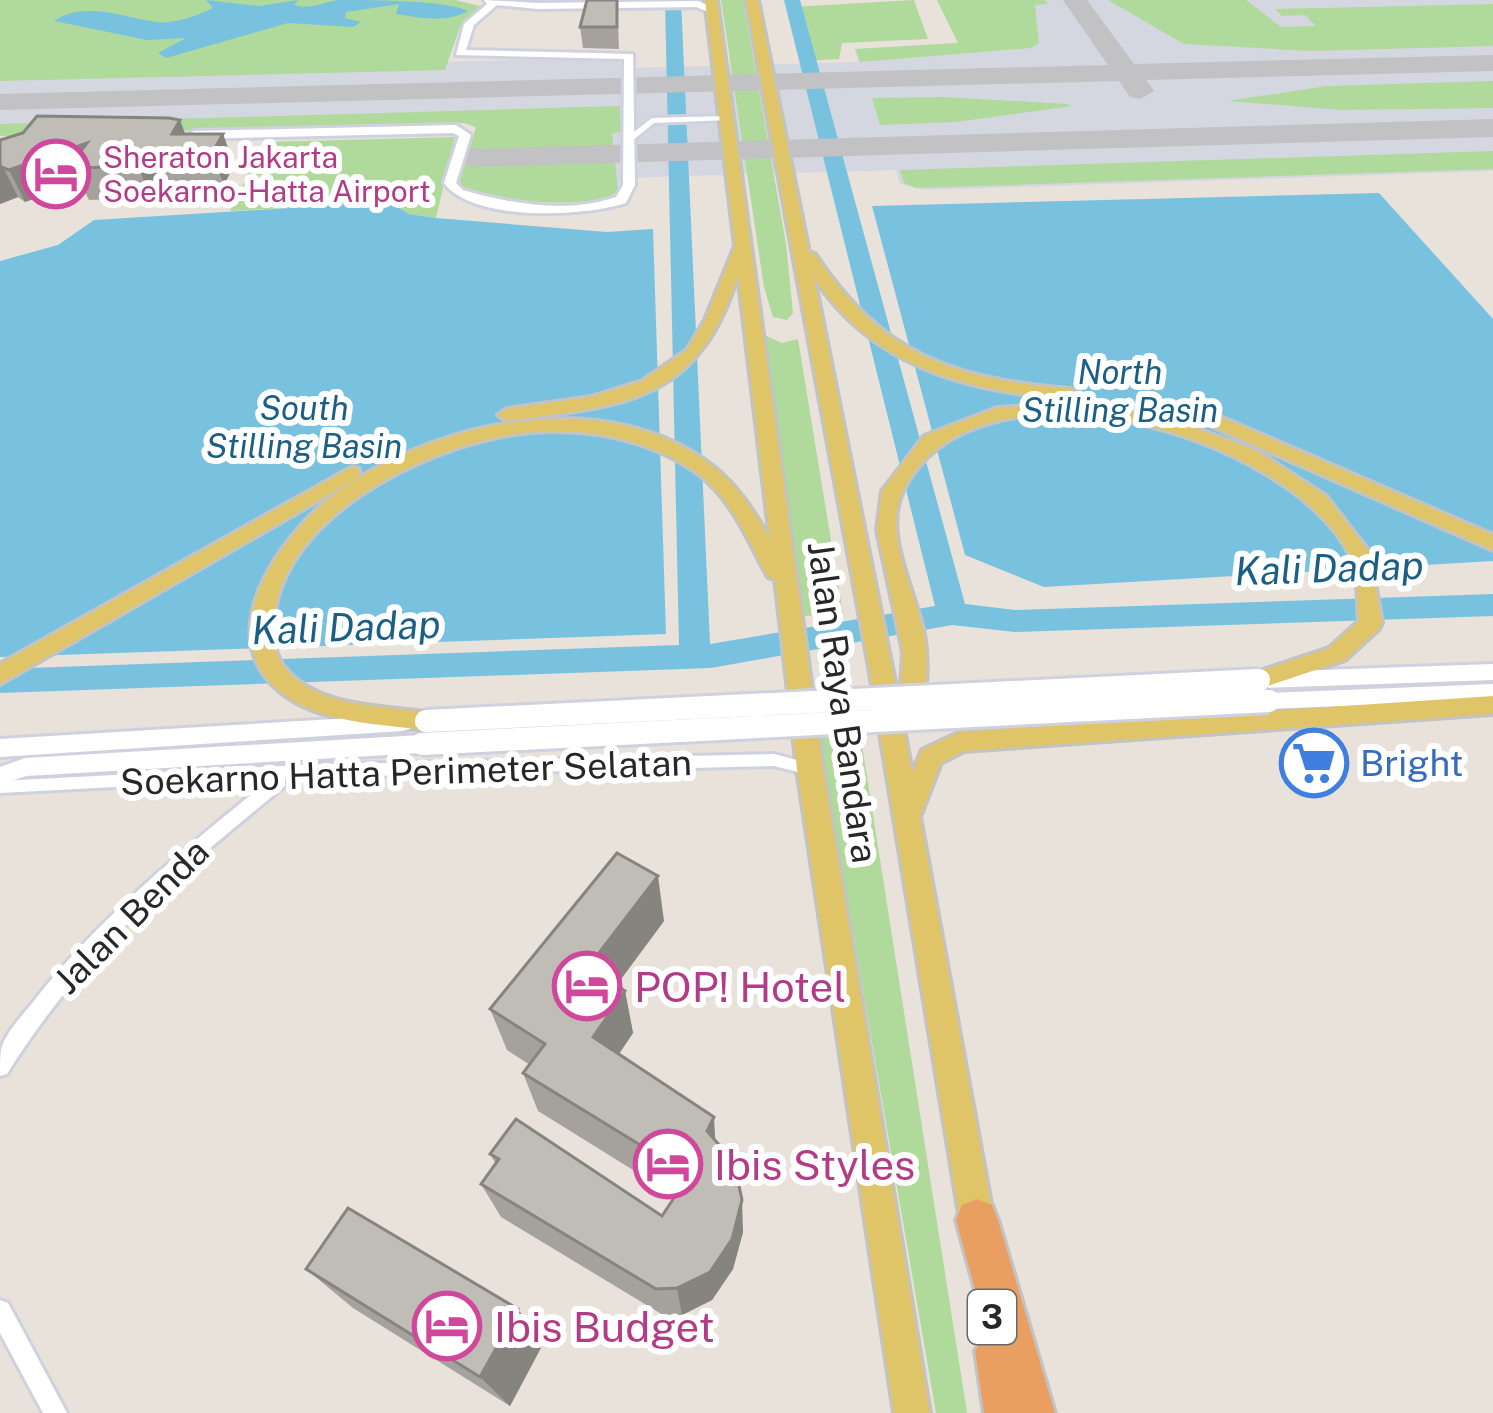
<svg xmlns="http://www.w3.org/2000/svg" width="1493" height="1413" viewBox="0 0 1493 1413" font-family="'Public Sans',sans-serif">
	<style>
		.airport { fill: #d5d7e0 }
		.green { fill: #b0d99c }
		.water { fill: #78c2df }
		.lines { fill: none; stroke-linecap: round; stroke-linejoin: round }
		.river { fill: #78c2df; fill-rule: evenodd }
		.taxiway { fill: #c2c1c4; fill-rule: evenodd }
		.street-casing { stroke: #cfd2de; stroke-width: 6 }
		.secondary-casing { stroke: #cfd2de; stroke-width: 6 }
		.primary-casing { stroke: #c3c3c3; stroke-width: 6 }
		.highway-casing { stroke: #c3c3c3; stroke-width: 6 }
		.street { fill: #fff; fill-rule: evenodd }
		.secondary { fill: #fff; fill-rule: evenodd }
		.primary { fill: #dfc568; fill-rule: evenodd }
		.highway { fill: #ea9f62; fill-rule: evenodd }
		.secondary-bridge-casing { stroke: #cfd2de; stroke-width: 28; stroke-linecap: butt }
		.secondary-bridge { stroke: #fff; stroke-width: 22 }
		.wall { fill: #a5a29d }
		.shaded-wall { fill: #86847f }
		.building { fill: #c0bcb6; stroke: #86847f; stroke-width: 3 }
		.labels { text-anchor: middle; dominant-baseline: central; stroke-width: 12; stroke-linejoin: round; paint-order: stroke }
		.far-hotel-label { font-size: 30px; fill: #b23c85; stroke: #fff; text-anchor: start }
		.far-water-label { font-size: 33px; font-style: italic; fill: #1c5f85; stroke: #fff }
		.shield { fill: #fff; stroke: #686868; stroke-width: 3 }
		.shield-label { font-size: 33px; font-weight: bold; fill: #272727 }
		.street-label { font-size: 36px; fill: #272727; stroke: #fff }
		.shop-label { font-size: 36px; fill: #366cbe; stroke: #fff; text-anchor: start }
		.water-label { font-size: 39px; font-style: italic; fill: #1c5f85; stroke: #fff }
		.near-hotel-label { font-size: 42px; fill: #b23c85; stroke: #fff; text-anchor: start }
	</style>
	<rect width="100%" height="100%" fill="#e8e2da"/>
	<path class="airport" d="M 937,0 L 1493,0 L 1493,171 L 926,190 L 900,184 L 896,170 L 621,178 L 615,195 L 591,203 L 506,198 L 462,188 L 459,178 L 476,128 L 464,123 L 0,136 L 0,74 L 616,57 L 623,68 L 858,62 L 855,49 L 958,43 Z"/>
	<path class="green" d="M 0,0 L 455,0 L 484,7 L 460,27 L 445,70 L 0,81 Z
		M 721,0 L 743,0 L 786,244 L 793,313 L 787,320 L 773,317 L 764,287 Z
		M 914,0 L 928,39 L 842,43 L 839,59 L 804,61 L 792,7 Z
		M 937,0 L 1045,0 L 1048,4 L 1035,5 L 1039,43 L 1031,48 L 860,62 L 855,49 L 958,43 Z
		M 1108,0 L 1246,0 L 1281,27 L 1316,26 L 1305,15 L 1282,16 L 1275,9 L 1493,4 L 1493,46 L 1311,51 L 1184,44 Z
		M 1493,81 L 1493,108 L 1341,110 L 1228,101 L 1327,86 Z
		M 943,97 L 1067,104 L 1072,106 L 955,122 L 880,125 L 872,98 Z
		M 620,106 L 621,132 L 612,133 L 618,190 C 602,212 487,201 462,188 L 459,178 L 476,127 L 464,123 L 0,136 L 0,124 Z
		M 455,137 L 436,218 L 409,214 L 389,202 L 230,211 L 264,142 Z
		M 1493,151 L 1493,169 L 916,188 L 904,183 L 900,170 Z
		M 764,335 L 782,343 L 798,339 L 843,614 L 802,616 Z
		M 860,732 L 967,1413 L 936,1413 L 828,788 L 821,734 Z"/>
	<path class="water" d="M 206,0 L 259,6 L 298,0 L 294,5 C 311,10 323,2 338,0 C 368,0 446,0 468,11 C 448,23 419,18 396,14 L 399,4 L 346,12 L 345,18 L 361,22 L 353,27 L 288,23 L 166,58 L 158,53 L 186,38 L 147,40 L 54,21 C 84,0 125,18 157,22 C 176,24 196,16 213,8 Z
		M 1379,193 L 1493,319 L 1493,561 L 1044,587 L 965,555 L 872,206 Z
		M 389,202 L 409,214 L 436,218 L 607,232 L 653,229 L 666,634 L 0,657 L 0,261 L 58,245 L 94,220 Z"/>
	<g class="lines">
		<path class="river" d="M 665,0 L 681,0 L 710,644 L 935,606 L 784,0 L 800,0 L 965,604 L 1015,610 L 1493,594 L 1493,616 L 1015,632 L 952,625 L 711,668 L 0,693 L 0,669 L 679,645 Z"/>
		<path class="taxiway" d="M 1063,0 L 1087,0 L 1134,64 L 1493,55 L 1493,71 L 1146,80 L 1154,91 L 1140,99 L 1130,97 L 1119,81 L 0,110 L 0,94 L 1108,65 Z
			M 1493,119 L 1493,137 L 471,167 L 456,158 L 471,149 Z"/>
		<defs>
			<path id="street" d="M 725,116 L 728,116 L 728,120 L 654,123 L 632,141 L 625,139 L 652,118 Z
				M 774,754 L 816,765 L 818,769 L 816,773 L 810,775 L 774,766 L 285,778 L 285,786 C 176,875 82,953 7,1074 L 0,1076 C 0,1068 0,1056 1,1049 C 6,1032 22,1016 33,1002 C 100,916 186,848 270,779 L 0,793 L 0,781 L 302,765 Z
				M 0,1300 L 8,1303 L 67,1413 L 43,1413 L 0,1333 Z"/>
			<path id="secondary" d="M 484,0 L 537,3 L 698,1 L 715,8 L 711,13 L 696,7 L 537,9 L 497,5 L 474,25 L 466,50 L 633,54 L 635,185 L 626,203 C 583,217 473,222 444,183 L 459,136 L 453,133 L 194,139 L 188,135 L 194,131 L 456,125 L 471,135 L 456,183 L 463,190 C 512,204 566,214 616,197 L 623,185 L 624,59 L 456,55 L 464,24 L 487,4 Z
				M 1493,664 L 1493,680 L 1265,688 L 1255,680 L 1265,672 Z
				M 1493,684 L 1493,700 L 1269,709 L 1262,707 L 1259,701 L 1262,695 L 1269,693 Z
				M 402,715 L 410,717 L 413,723 L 410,729 L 402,731 L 0,757 L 0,739 Z
				M 422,735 L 430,738 L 433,744 L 430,750 L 422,753 L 26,776 L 0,785 L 0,767 L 25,758 Z"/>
			<path id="primary" d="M 705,0 L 717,0 L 823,769 L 930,1413 L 894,1413 L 797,769 L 775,579 L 768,577 C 748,541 732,498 696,472 C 648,439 589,427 531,432 C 439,440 291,509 275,610 C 272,627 272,649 282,664 C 312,707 380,706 426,712 L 435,714 L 438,721 L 435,728 L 426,730 C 379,724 316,723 278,690 C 207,629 289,524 346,486 C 448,418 610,386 714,467 C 738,486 755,513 770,539 L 738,275 C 697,404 627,404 507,421 L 498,415 L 507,409 L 591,397 L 642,381 L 687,350 L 705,320 L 735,246 Z
				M 746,0 L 758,0 L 809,252 L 815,254 C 883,356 952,379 1071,389 L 1080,394 L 1071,399 C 970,392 871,367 814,277 L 900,707 L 903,652 L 877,530 L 882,491 L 924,436 L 997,408 L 1079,403 L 1173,420 L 1257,451 L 1326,496 L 1370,553 L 1382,623 L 1379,629 L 1345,660 L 1259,689 L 1247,680 L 1251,674 L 1329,648 L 1359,621 C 1357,602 1359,574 1351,557 C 1291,433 975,343 903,491 C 882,533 916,592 924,634 C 929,662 926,688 923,716 L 920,723 L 903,723 L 912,773 L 922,750 L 960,732 L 1493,696 L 1493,714 L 964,751 L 941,763 L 920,817 L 994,1220 L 989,1232 L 977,1237 L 965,1232 L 960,1220 L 869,667 Z
				M 1216,415 L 1493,535 L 1493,550 L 1209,425 L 1207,421 Z
				M 352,467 L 359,469 L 359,477 L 0,684 L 0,664 Z"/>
			<path id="highway" d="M 977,1199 L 992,1205 L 998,1220 L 1055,1413 L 984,1413 L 975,1351 L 987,1333 L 956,1220 L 962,1205 Z"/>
		</defs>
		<use href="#street" class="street-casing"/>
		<use href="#secondary" class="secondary-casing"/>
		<use href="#primary" class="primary-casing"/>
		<use href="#highway" class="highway-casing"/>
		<use href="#street" class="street"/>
		<use href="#secondary" class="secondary"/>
		<use href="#primary" class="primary"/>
		<use href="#highway" class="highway"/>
		<defs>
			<path id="secondary-bridge" d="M 426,721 L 1259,680
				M 422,744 L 1269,701"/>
		</defs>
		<use href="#secondary-bridge" class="secondary-bridge-casing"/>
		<use href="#secondary-bridge" class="secondary-bridge"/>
	</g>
	<path class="wall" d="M 617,0 L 619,49 L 583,48 L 580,27 Z
		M 185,134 L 223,134 L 234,165 L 224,185 L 164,188 L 151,198 L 89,200 L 80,182 L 25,202 L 18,197 L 0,204 L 0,140 Z
		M 664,921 L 616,985 L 625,991 L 633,1033 L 619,1054 L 715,1141 L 743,1232 L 733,1269 L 712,1300 L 682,1315 L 663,1315 L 501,1217 L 481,1184 L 496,1164 L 490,1154 L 662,1216 L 675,1196 L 538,1111 L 523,1073 L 530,1065 L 507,1050 L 490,1009 Z
		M 306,1269 L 543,1344 L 510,1406 L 353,1308 Z"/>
	<path class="shaded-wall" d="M 180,120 L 192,152 L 172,134 Z
		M 223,134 L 234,165 L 224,185 L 212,153 Z
		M 87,143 L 77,164 L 71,164 L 80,182 L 25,202 L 9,170 Z
		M 151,156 L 164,188 L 151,198 L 138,166 Z
		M 2,165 L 18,197 L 0,204 L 0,166 Z
		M 658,876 L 664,921 L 599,1009 L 589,966 Z
		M 625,991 L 633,1033 L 603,1077 L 593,1037 Z
		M 714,1117 L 716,1154 L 707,1131 Z
		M 742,1200 L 743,1232 L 733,1269 L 712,1300 L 682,1315 L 677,1288 Z
		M 518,1309 L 543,1344 L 510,1406 L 480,1377 Z"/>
	<path class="building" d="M 587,0 L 617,0 L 617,27 L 580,27 Z
		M 37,116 L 169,118 L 180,120 L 172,134 L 223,134 L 212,153 L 151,156 L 138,166 L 75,168 L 77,164 L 71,164 L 87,143 L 9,170 L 0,166 L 0,140 L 23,133 Z
		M 617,853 L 658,876 L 589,966 L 625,991 L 593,1037 L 714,1117 L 707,1131 L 734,1162 L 742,1200 L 732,1239 L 710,1272 L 677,1288 L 656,1289 L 481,1184 L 499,1159 L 490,1154 L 516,1119 L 662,1216 L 689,1175 L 523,1073 L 545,1044 L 490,1009 Z
		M 348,1208 L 518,1309 L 480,1377 L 306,1269 Z"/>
	<defs>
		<symbol id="hotel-ring" viewBox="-11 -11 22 22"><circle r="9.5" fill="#fff" stroke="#d1479c" stroke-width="1.5"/><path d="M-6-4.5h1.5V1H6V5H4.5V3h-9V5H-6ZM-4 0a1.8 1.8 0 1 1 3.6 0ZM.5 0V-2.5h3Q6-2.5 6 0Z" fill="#d1479c"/></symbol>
		<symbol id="supermarket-ring" viewBox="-11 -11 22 22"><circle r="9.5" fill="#fff" stroke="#3f7fe0" stroke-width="1.5"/><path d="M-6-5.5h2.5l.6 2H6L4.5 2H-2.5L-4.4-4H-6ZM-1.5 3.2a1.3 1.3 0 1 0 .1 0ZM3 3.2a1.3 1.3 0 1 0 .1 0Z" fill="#3f7fe0"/></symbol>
	</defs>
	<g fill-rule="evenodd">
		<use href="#hotel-ring" x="18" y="136" width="76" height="76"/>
		<use href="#supermarket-ring" x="1276" y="725" width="76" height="76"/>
		<use href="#hotel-ring" x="549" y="948" width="76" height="76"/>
		<use href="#hotel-ring" x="630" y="1126" width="76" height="76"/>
		<use href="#hotel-ring" x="409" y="1288" width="76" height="76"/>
	</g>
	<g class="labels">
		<g class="far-hotel-label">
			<text x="103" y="157">Sheraton Jakarta<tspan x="103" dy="34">Soekarno-Hatta Airport</tspan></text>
		</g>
		<g class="far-water-label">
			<text x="1120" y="372">North<tspan x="1120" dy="38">Stilling Basin</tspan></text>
			<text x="304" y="408">South<tspan x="304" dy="38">Stilling Basin</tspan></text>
		</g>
		<rect class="shield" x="968" y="1290" width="48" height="54" rx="9"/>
		<g class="shield-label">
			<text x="992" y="1317">3</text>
		</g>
		<g class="street-label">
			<text transform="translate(843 702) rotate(82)">Jalan Raya Bandara</text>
			<text transform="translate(406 772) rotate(-2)">Soekarno Hatta Perimeter Selatan</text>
			<text transform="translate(131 916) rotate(-45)">Jalan Benda</text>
		</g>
		<g class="shop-label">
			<text x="1360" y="763">Bright</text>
		</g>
		<g class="water-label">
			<text transform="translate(1329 568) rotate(-2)">Kali Dadap</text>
			<text transform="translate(346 627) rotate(-2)">Kali Dadap</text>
		</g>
		<g class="near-hotel-label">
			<text x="634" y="986">POP! Hotel</text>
			<text x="714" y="1164">Ibis Styles</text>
			<text x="494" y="1326">Ibis Budget</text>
		</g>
	</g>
</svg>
